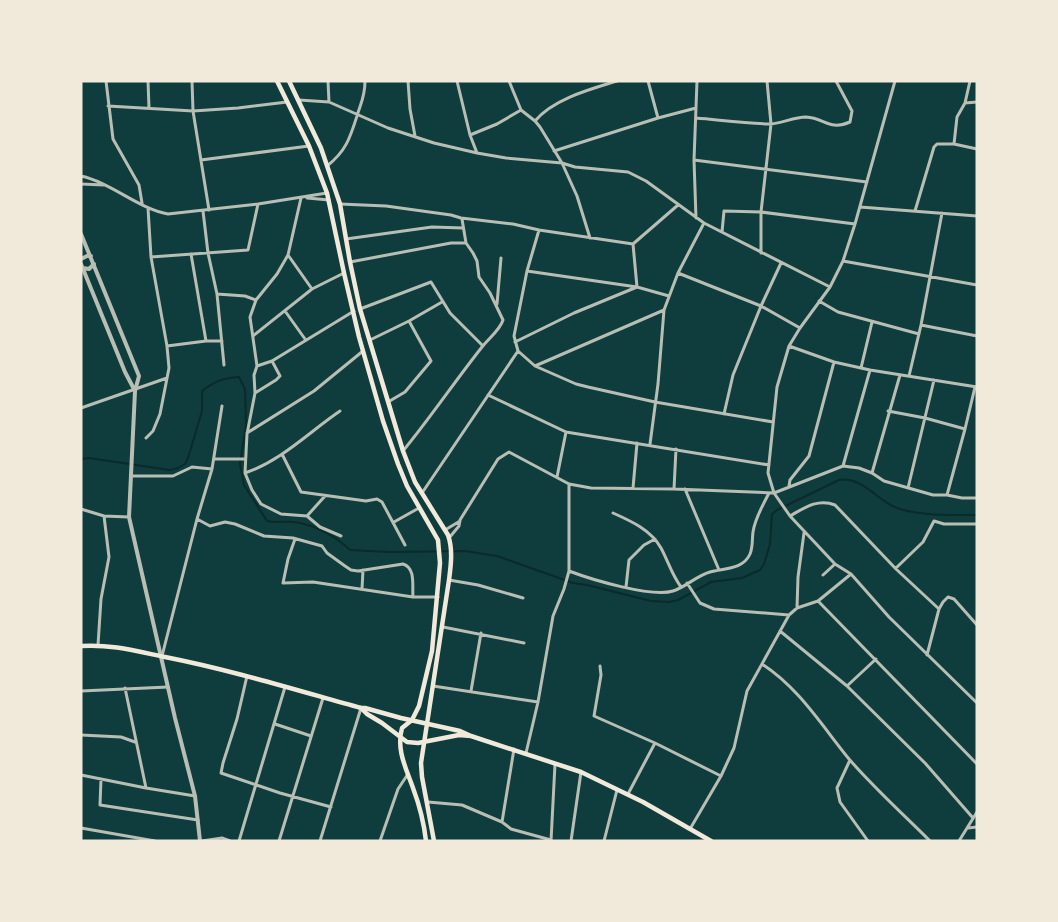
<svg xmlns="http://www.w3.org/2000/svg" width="1058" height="922" viewBox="0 0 1058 922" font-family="'Work Sans',sans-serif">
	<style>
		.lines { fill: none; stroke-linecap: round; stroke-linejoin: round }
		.stream { stroke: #0a2a2b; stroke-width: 2 }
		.minor { stroke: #b8beb3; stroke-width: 3 }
		.tertiary { stroke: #b8beb3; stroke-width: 4 }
		.secondary { stroke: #f1e9da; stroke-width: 4.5 }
	</style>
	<rect width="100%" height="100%" fill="#0f3d3e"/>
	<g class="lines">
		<path class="stream" d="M 81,459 L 89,458 L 170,470 L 178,468 L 185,464 L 188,458 L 202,411 L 202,391 C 215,381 223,378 239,377 L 245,389 L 246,426 L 240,464 L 244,485 L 267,521 C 277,523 286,521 295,522 C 314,525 336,536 350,550 L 389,552 L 465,551 L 497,556 L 573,583 L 587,585 L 651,601 L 669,602 L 678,600 L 711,582 L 742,578 L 760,570 L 764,564 L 770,544 L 772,514 L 777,510 L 839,480 C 864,476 878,503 900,509 C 925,516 951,515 977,515"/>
		<path class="minor" d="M 106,81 L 113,139 L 139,185 L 142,203
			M 148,81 L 149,108
			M 192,81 L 193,111 L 209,210
			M 328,81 L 329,102
			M 408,81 L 410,109 L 415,136
			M 457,81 L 470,135
			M 509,81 L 521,110 L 535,121 L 540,127 L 562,163 L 575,167 L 628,172 L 646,181 L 704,223 L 830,287
			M 648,81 L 658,118
			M 895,81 L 855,224 L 843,261 L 830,287 L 800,328 L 789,346 L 777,387 L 768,473 L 774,493 L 790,516 L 835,564 L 851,574 L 889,617 L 977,703
			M 299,100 L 329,102 L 388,128 L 434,143 L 477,153 L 470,135 L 497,124 L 521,110
			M 965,103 L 970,81
			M 108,106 L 193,111 L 238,108 L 287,102
			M 696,118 C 720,120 744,123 769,124 C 781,124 793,117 806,117 C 825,118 829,131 850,122 L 852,111 L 836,81
			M 535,121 C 553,99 591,89 617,81
			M 954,144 L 957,117 L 965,103 L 977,102
			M 554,151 L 658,118 L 696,108
			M 477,153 L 506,158 L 562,163 L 577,196 L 590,238
			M 201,160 L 309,146
			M 694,160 L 867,182
			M 327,166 C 346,151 350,138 357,116 C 361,102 365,97 365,81
			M 81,176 C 112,183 137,208 168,214 L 258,204 L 327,193
			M 81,184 L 104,185
			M 301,198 L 288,255 L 277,274 L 256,300 L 250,317 L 257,366 L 254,375 L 255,393 L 247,434 L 245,473 L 252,490 L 261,504 L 281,514 L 307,516 L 320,527 L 341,536
			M 307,198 L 329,200
			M 340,204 L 386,206 L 451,215 L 461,218 L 513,224 L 539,230 L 633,244
			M 860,207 L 977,216
			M 203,211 L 208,253 L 217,294 L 224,365
			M 915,211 L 934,147 L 937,144 L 954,144 L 977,149
			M 696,218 L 694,160 L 697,81
			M 539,230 L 527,271 L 514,336 L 518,351 L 535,366 L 576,384 L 588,387 L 655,402 L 773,422
			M 722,232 L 724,211 L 761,212 L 855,224
			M 346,239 L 432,227 L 463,228
			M 761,253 L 761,212 L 771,124 L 767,81
			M 191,254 L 206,341
			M 288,255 L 312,289
			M 151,257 L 248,250 L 258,204
			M 843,261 L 977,285
			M 350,262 L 451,243 L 466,243
			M 527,271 L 637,287 L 669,296
			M 678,273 L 761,306 L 800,328
			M 217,294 L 245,296 L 256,300
			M 819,301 L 838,312 L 919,334
			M 497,304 L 501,258
			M 360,309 L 431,282 L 450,313 L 483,346
			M 285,311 L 305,339
			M 921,325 L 977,336
			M 253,336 L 312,289 L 344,273
			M 370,340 L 409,321 L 442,302
			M 515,342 L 574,313 L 637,287 L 633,244 L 678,205
			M 167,346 L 206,341 L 222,341
			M 789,346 L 834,362 L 870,370 L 977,387
			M 257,366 L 272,361 L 354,311
			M 535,366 L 664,310
			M 861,368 L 872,322
			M 909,376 L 921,325 L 942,213
			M 255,393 L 276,380 L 280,376 L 272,361
			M 488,395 L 566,432 L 769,465
			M 388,402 L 405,392 L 431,361 L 409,321
			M 81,408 L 167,378
			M 888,411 L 925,418 L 965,429
			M 724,414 L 733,375 L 761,306 L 781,263
			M 247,433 L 314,391 L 363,351
			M 146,438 L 153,431 L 160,414 L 169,368 L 167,346 L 151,257 L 148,208
			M 650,444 L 658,384 L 664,310 L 678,273 L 704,223
			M 403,451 C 431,417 455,381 482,347 C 489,338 500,330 503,320 L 490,293 L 479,277 L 477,261 L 473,253 L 466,243 L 462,219
			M 282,454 L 301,492 L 366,501 L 377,499 L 382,502 L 405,545
			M 214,459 L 245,459
			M 843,466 L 870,370
			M 245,473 C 281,461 309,432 340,411
			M 872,473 L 900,375
			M 131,476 L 173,476 L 192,467 L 212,469
			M 557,477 L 566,432
			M 789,486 L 790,480 L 809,456 L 834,362
			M 633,488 L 637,443
			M 908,488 L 934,380
			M 674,489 L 676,449
			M 685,489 L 719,570
			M 422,493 L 518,351
			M 947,495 L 965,429 L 975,387
			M 81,509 L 104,516 L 129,517
			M 613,513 C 631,521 651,530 661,548 C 668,561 672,575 681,587
			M 307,516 L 325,496
			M 790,516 C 804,508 818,498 835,505 L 896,569 L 939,609
			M 197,519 L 210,526 L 225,522 L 235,524 L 264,536 L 293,538 L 322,546 L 327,553 L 345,566 L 351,570 L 358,571 L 403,564 C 416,568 412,586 413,597 L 438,597
			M 394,522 L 419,508
			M 445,530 L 460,521
			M 449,538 L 459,526 L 460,520 L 498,459 L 509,452 L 569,484 L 591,488 L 674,489 L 774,493 L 843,466 L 859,468 L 872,473 L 884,481 L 933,495 L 947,495 L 962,498 L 977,498
			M 295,539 L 288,559 L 283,583 L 313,582 L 413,597
			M 896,568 L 923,542 L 934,521 L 944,524 L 977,524
			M 569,571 C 590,579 652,598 673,591 C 686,587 696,576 710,572 C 723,568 743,570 750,554 C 753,547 752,539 753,532 C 755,518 763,505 769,493
			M 823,575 L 835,564
			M 449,580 L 478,585 L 523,598
			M 687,583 L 700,603 L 714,609 L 789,615
			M 626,587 L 629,560 L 644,545 L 655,539
			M 362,589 L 363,570
			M 818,601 L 977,764
			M 797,608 L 798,577 L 804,533
			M 443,627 L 524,643
			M 780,631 L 847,686 L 925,763 L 973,818
			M 98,645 L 101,599 L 109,557 L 104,516
			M 927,655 L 939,609 L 943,602 L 948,597 L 954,599 L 977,625
			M 162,656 L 197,519 L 212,469 L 222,406
			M 762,664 C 799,688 822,726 849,759 C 874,788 903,814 930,841
			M 600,666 L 601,675 L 594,716 L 655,743 L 721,776
			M 247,676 L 237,719 L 223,763 L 221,773 L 280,793 L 331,807
			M 433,686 L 538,702
			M 847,686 L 876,659
			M 125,688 L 146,788
			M 81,691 L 168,687
			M 471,691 L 481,633
			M 275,724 L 311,736
			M 81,735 L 121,737 L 135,742
			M 526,753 L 538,702 L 553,616 L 564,589 L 569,571 L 569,484
			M 850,760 L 837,788 L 840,802 L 868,841
			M 81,775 L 146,788 L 195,796
			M 101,779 L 100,805 L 198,820
			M 628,794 L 655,743
			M 428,802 L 462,805 L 502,822 L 511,829 L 551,840
			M 502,822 L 514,749
			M 81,828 L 155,841
			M 968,828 L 977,827
			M 690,829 L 721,776 L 734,748 L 747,691 L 789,615 L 797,608 L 818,601 L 851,574
			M 202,841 L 222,838 L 230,841
			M 239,841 L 285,687
			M 279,841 L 323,698
			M 320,841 L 361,708
			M 380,841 L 398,789 L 408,774
			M 551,841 L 555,764
			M 571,841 L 581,772
			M 604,841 L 617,790
			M 959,841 L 977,812"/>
		<path class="tertiary" d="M 81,234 L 139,376 L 135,391 L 129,517 L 175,718 L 195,796 L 200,841
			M 81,259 L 87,256 L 91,256
			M 81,264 L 125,372 L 135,391
			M 83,268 L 89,269 L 94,264"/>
		<path class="secondary" d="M 277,81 L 309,146 L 327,193 L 344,273 L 359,337 L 383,421 L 398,464 L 407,486 L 438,540 L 440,563 L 432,651 L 419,706 L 412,720 L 402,728 C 396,750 406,768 413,788 C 419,804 424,823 426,841
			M 289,81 L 321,148 L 340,204 L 350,262 L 360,309 L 403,451 L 415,482 L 448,535 C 453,549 451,565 449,580 L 421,763 L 422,777 L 434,841
			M 81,646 C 110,644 136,651 165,657 C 231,670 296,690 361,708 L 365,708 L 401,718 L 460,731 L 471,736
			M 361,708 L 367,714 L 382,723 L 407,742 L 418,743 L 459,735 L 471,736 L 581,772 L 643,802 L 711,841"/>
	</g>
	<rect width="1058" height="922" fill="none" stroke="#f1e9da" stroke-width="165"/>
</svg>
